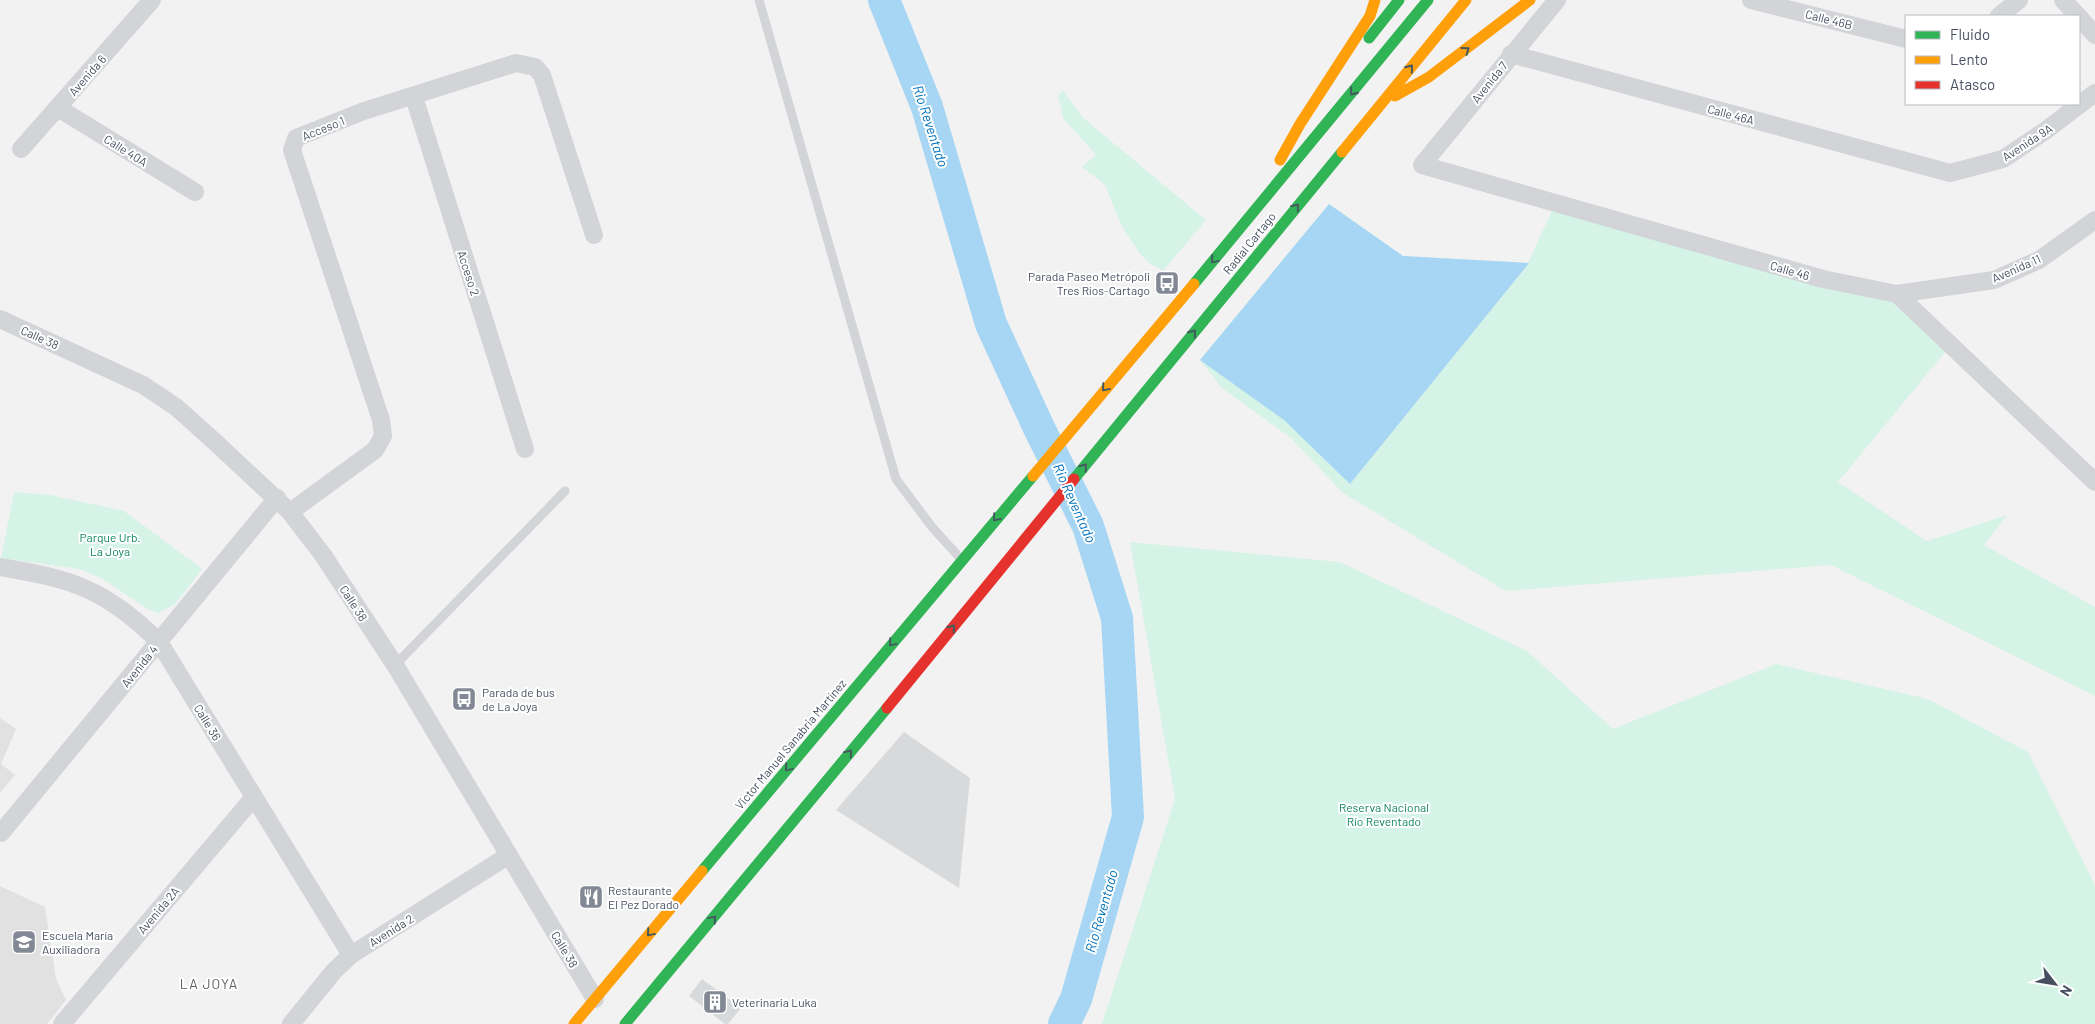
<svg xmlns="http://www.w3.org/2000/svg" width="2095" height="1024" viewBox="0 0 2095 1024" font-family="Barlow,sans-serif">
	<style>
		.education { fill: #e1e1e2 }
		.green { fill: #d5f3e6 }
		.water { fill: #a7d6f4 }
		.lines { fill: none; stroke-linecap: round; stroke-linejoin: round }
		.river { stroke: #a7d6f4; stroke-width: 32 }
		.building { fill: #d8d9db }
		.lane { stroke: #d3d4d8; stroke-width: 9 }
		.street { stroke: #d3d4d8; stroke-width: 18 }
		.fast { stroke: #30b455; stroke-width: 11 }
		.slow { stroke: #ff9f0a; stroke-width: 11 }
		.jam { stroke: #e5322d; stroke-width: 11 }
		.oneway { stroke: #455a60 }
		.labels { text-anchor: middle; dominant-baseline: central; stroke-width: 4; stroke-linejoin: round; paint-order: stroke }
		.street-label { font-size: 12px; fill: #475061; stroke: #fff }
		.poi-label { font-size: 12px; fill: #475061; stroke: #fff; text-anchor: start }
		.park-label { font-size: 12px; fill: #0e8660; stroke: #fff }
		.water-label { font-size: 14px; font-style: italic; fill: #0072bb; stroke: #fff }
		.neighbourhood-label { font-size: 14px; letter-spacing: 1px; fill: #5d6067; stroke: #fff }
	</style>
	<rect width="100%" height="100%" fill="#f3f2f2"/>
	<path class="education" d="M 0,718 L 16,729 L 1,764 L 15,775 L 0,793 Z
		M 0,886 L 45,907 L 56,979 L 66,1000 L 47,1024 L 0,1024 Z"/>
	<path class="green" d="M 1063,91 L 1082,117 L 1206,220 L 1163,271 L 1149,263 L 1140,254 L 1121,225 L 1105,185 L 1082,167 L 1096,155 L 1063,118 L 1058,95 Z
		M 1329,204 L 1403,256 L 1528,263 L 1555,204 L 1897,294 L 1950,346 L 1838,482 L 1927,541 L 2007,515 L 1984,545 L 2095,607 L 2095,696 L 1831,565 L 1506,591 L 1343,493 L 1291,438 L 1222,388 L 1200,360 Z
		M 14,492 L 50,495 L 124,511 L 202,569 L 175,604 L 159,613 L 151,611 L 99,577 L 79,569 L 1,558 Z
		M 1130,542 L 1340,562 L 1527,651 L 1613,729 L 1776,664 L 1928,699 L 2028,752 L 2095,885 L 2095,1024 L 1102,1024 L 1175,799 Z"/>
	<path class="water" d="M 1329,204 L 1403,256 L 1529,263 L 1350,484 L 1284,420 L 1200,360 Z"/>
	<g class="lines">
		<path class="river" d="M 884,0 L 927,107 L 991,324 L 1039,428 L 1088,526 L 1117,618 L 1128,817 L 1076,999 L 1064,1024"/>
	</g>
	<path class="building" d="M 904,732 L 970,778 L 959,888 L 836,810 Z
		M 702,979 L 741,1008 L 728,1024 L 725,1024 L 689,996 Z"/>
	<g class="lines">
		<path class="lane" d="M 759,0 L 896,479 L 932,527 L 960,558
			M 395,665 L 565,491"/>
		<path class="street" d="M 1557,0 L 1422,165 L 1823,279 L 1897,294 L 2095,482
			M 1751,0 L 1906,39
			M 2063,0 L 2078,16
			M 1999,16 L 2019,0
			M 2079,17 L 2095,35
			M 1511,54 L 1950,173 L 2003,159 L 2045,131 L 2095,93
			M 414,97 L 525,449
			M 58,108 L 195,192
			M 21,149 L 152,0
			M 1897,294 L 1994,280 L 2039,260 L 2095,220
			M 0,319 L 143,385 L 176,407 L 214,441 L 290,512 L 323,555 L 395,665 L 595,999
			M 290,512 L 375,450 L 383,436 L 381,420 L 292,150 L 296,138 L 364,111 L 516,63 L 535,67 L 542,75 L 594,235
			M 0,567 C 72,579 106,589 159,642 L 351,955
			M 1,833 L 277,498
			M 62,1024 L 254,797
			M 291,1024 L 334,971 L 351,955 L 509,855"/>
		<path class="fast" d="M 1369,38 L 1399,0
			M 1194,284 L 1428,0
			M 1074,479 L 1342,152
			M 702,871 L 1033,476
			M 625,1024 L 887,708"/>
		<path class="slow" d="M 1395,96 L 1429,77 L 1530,0
			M 1342,152 L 1466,0
			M 1280,160 L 1300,124 L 1370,16 L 1375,0
			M 1033,476 L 1194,284
			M 574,1024 L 702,871"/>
		<path class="jam" d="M 887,708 L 1074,479"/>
	</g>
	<defs><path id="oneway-chevron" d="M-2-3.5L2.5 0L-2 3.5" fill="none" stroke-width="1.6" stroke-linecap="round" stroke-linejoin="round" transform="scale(1.25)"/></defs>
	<g class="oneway">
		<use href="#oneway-chevron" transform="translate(1466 50) rotate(-36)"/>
		<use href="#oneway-chevron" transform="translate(1410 68) rotate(-51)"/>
		<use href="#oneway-chevron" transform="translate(1353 92) rotate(129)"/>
		<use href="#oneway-chevron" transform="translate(1296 207) rotate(-51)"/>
		<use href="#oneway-chevron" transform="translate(1214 260) rotate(130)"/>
		<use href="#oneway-chevron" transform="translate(1193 333) rotate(-51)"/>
		<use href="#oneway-chevron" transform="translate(1105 388) rotate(130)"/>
		<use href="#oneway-chevron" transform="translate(1084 467) rotate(-51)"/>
		<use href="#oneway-chevron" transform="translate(996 518) rotate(130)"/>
		<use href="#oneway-chevron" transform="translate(952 628) rotate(-51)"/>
		<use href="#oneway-chevron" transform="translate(892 643) rotate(130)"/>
		<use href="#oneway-chevron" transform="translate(849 753) rotate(-51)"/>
		<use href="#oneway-chevron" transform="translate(788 768) rotate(130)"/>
		<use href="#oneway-chevron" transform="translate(713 919) rotate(-50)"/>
		<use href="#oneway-chevron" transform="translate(650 933) rotate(130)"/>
	</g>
	<defs>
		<symbol id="bus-square" viewBox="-11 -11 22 22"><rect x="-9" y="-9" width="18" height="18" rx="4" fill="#838994" stroke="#fff"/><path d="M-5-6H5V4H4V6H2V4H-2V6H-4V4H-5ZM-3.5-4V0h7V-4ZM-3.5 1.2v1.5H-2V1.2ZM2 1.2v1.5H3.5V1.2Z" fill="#fff"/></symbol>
		<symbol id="restaurant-square" viewBox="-11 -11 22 22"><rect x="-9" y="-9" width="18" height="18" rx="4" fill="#838994" stroke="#fff"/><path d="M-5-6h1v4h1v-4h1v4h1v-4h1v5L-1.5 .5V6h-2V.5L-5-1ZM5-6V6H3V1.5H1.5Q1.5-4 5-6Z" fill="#fff"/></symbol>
		<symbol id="school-square" viewBox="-11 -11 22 22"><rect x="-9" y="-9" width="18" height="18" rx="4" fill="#838994" stroke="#fff"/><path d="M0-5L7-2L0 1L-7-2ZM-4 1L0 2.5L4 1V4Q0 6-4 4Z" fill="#fff"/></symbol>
		<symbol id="building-square" viewBox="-11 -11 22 22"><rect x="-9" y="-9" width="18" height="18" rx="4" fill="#838994" stroke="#fff"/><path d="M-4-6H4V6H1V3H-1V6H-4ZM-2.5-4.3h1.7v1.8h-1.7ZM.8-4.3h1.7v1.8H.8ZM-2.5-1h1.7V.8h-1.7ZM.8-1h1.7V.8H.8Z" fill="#fff"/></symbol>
	</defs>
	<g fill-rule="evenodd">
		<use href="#bus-square" x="1153" y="269" width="28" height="28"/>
		<use href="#bus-square" x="450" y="685" width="28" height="28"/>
		<use href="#restaurant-square" x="577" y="883" width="28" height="28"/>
		<use href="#school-square" x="10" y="928" width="28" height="28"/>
		<use href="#building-square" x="701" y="988" width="28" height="28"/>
	</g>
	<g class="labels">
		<g class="street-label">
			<text transform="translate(1829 19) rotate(14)">Calle 46B</text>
			<text transform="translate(87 75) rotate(-49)">Avenida 6</text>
			<text transform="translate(1489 82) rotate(-51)">Avenida 7</text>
			<text transform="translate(1731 114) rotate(15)">Calle 46A</text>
			<text transform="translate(323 128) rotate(-22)">Acceso 1</text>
			<text transform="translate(2027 142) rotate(-33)">Avenida 9A</text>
			<text transform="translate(126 150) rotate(32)">Calle 40A</text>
			<text transform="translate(1249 243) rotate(-51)">Radial Cartago</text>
			<text transform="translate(2016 268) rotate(-24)">Avenida 11</text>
			<text transform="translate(1790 270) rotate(16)">Calle 46</text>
			<text transform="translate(469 273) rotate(72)">Acceso 2</text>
			<text transform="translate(40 337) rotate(24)">Calle 38</text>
			<text transform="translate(354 603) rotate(57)">Calle 38</text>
			<text transform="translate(139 666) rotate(-51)">Avenida 4</text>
			<text transform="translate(208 722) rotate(58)">Calle 36</text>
			<text transform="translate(790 744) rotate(-50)">Victor Manuel Sanabria Martínez</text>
			<text transform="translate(158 910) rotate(-50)">Avenida 2A</text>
			<text transform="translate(391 930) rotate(-32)">Avenida 2</text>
			<text transform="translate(565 949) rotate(59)">Calle 38</text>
		</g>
		<g class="poi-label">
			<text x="1150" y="276" text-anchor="end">Parada Paseo Metrópoli<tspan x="1150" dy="14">Tres Ríos-Cartago</tspan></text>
			<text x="482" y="692">Parada de bus<tspan x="482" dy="14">de La Joya</tspan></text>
			<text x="608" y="890">Restaurante<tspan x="608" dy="14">El Pez Dorado</tspan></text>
			<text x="42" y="935">Escuela María<tspan x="42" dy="14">Auxiliadora</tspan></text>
			<text x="732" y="1002">Veterinaria Luka</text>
		</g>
		<g class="park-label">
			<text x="110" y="537">Parque Urb.<tspan x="110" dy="14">La Joya</tspan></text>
			<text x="1384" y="807">Reserva Nacional<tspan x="1384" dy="14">Río Reventado</tspan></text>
		</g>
		<g class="water-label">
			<text transform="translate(931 126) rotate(72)">Rio Reventado</text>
			<text transform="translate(1075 503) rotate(66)">Rio Reventado</text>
			<text transform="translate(1101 911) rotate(-74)">Rio Reventado</text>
		</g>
		<g class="neighbourhood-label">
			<text x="209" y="983">LA JOYA</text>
		</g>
	</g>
	<rect x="1905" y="15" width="175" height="90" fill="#ffffff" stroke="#b5b9c0"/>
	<rect x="1915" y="31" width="25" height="8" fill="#30b455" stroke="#b5b9c0"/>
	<text x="1950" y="40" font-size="15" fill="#475061">Fluido</text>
	<rect x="1915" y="56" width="25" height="8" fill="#ff9f0a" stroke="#b5b9c0"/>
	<text x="1950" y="65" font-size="15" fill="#475061">Lento</text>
	<rect x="1915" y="81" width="25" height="8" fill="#e5322d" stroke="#b5b9c0"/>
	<text x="1950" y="90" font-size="15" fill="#475061">Atasco</text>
	<g transform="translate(2055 984) rotate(121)" stroke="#ffffff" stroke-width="4" paint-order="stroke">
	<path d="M0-4L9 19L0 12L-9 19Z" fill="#475061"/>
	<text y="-8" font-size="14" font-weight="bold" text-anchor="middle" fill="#475061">N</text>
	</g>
</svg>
